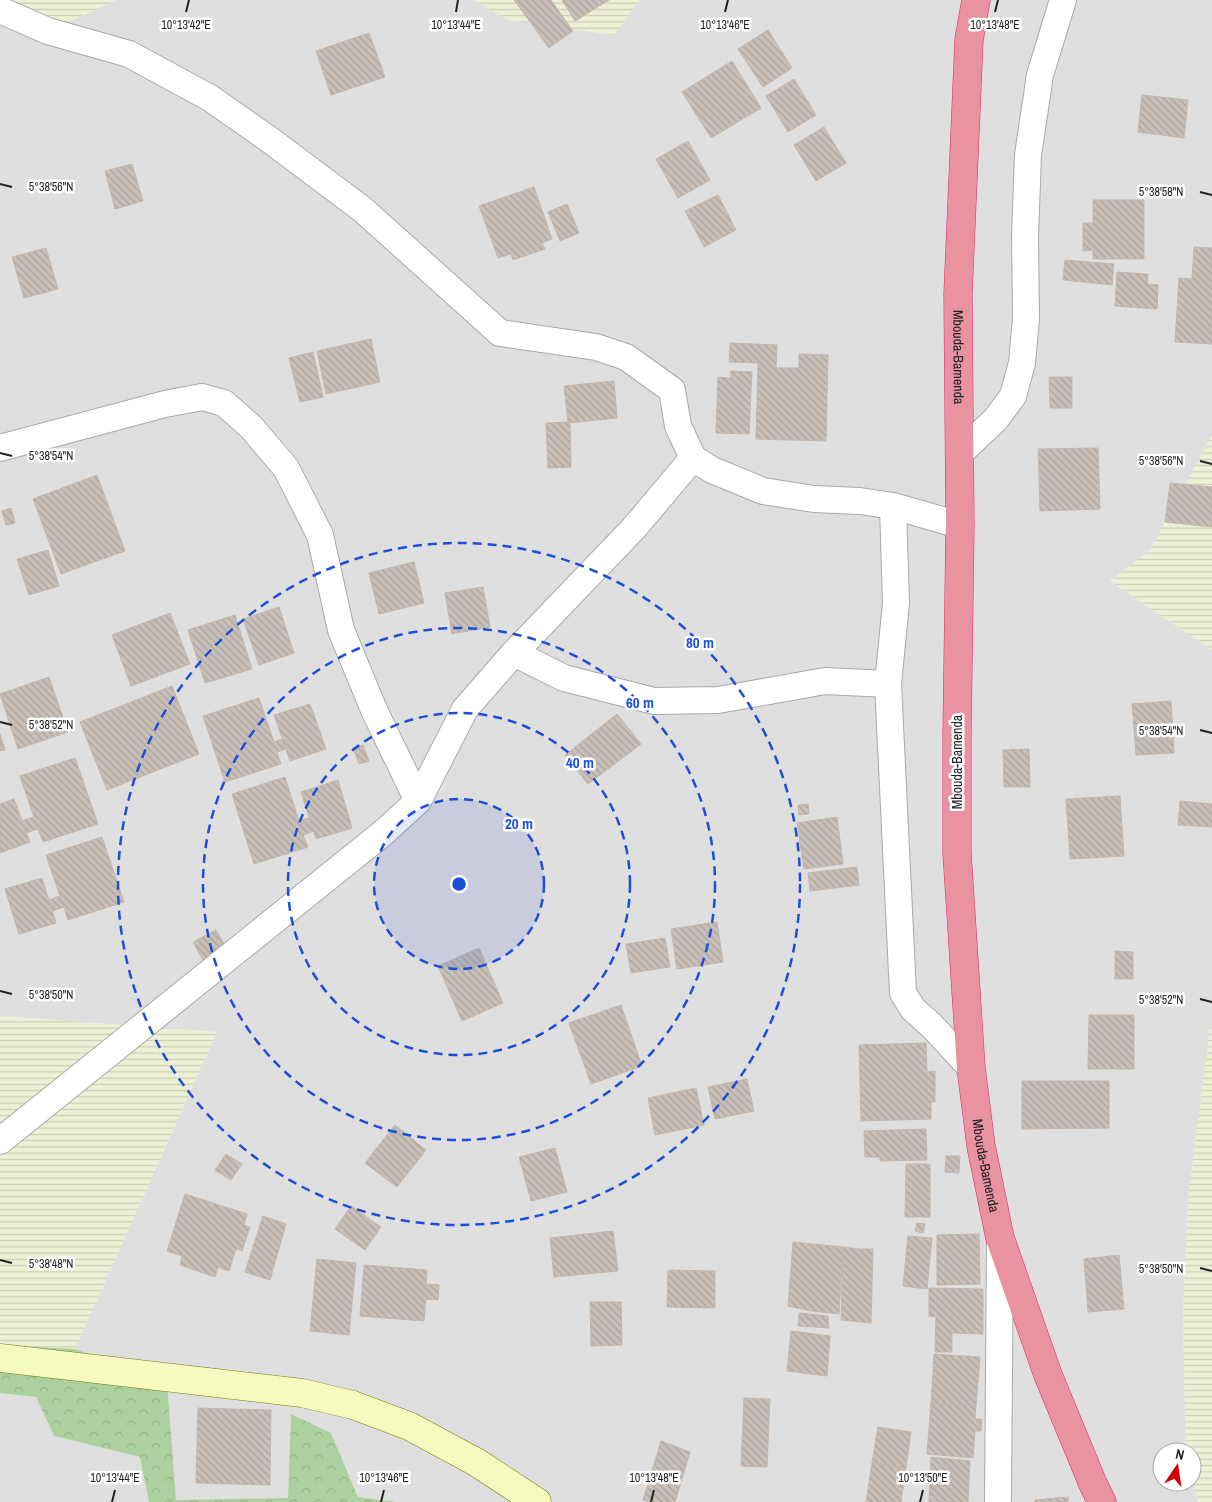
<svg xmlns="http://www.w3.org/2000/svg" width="1212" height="1502" viewBox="0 0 1212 1502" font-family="'Archivo Narrow',sans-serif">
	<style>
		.residential { fill: #e0dfdf }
		.farmland { fill: url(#farmland-rules) }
		.forest { fill: url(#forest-crowns) }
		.building { fill: url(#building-back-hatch); stroke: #c4b6ab }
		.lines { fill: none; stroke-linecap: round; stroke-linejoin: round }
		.street-casing { stroke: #a9a9a9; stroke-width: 28 }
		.secondary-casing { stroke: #707d05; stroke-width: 29 }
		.highway-casing { stroke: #dc2a67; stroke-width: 29 }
		.street { stroke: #fff; stroke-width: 26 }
		.secondary { stroke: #f7fabf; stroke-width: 28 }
		.highway { stroke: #e892a2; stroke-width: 28 }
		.ticks { fill: none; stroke: #222; stroke-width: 2 }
		.ring { fill: none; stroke: #1d4ed8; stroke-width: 2.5; stroke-dasharray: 9 6 }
		.labels { text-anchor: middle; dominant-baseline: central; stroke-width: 5; stroke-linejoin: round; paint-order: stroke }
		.street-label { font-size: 14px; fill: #222; stroke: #fff }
		.ticks-label { font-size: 12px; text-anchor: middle; fill: #222; stroke: #fff; stroke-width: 5; stroke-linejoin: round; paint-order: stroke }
		.centre { fill: #1d4ed8; stroke: #fff; stroke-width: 2.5 }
		.ring-label { font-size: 15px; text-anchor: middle; font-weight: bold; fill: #1d4ed8; stroke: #fff; stroke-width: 5; stroke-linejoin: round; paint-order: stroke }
	</style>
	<defs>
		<pattern id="farmland-rules" width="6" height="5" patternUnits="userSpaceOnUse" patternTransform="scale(1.25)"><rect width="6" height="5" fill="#eef0d5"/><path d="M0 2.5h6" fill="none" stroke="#ccceb7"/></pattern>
		<pattern id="forest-crowns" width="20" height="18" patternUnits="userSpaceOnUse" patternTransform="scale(1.25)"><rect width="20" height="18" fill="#add19e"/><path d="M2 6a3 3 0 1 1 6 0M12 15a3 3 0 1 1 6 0" fill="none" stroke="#95b388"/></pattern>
		<pattern id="building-back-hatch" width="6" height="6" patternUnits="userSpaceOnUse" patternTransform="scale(1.25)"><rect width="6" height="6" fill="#c7bfb8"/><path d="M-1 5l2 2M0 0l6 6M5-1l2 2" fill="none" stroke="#aba49e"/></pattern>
	</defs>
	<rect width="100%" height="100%" fill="#f2efe9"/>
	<path class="residential" d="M 117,0 L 474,0 L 508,20 L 614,35 L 639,0 L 1212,0 L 1212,435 L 1151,549 L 1110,581 L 1212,650 L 1212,1028 L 1210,1028 L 1188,1201 L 1183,1314 L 1186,1452 L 1162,1452 L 1162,1482 L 1192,1482 L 1192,1480 L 1199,1502 L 397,1502 L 358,1497 L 331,1433 L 291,1415 L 288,1498 L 176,1500 L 167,1381 L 75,1349 L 217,1032 L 0,1016 L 0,10 L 49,31 Z
		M 0,1393 L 36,1397 L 54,1436 L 140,1457 L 149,1502 L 0,1502 Z"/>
	<path class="farmland" d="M 0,0 L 117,0 L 48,31 Z
		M 474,0 L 639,0 L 614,35 L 508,20 Z
		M 1212,435 L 1212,650 L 1110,581 L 1151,549 Z
		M 0,1016 L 217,1032 L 75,1349 L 0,1345 Z
		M 1210,1028 L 1212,1028 L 1212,1502 L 1199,1502 L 1192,1480 L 1192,1452 L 1186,1452 L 1183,1314 L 1188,1201 Z"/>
	<path class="forest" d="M 0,1345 L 75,1349 L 167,1381 L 176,1500 L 288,1498 L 291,1414 L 331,1433 L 358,1497 L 397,1502 L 149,1502 L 140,1457 L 54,1436 L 36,1397 L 0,1393 Z"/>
	<path class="building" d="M 514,0 L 551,0 L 573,31 L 549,48 Z
		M 562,0 L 609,0 L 575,21 Z
		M 768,30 L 792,68 L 763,87 L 738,49 Z
		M 369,33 L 385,77 L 331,95 L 316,51 Z
		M 732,61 L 761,108 L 711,138 L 682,92 Z
		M 794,79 L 816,115 L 788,132 L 766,96 Z
		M 1142,95 L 1188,100 L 1184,138 L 1138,132 Z
		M 824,127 L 846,163 L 816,181 L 794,145 Z
		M 688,141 L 710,180 L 678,198 L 656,159 Z
		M 132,164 L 143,201 L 115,209 L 105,171 Z
		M 534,187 L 552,239 L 542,243 L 545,249 L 513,260 L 511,254 L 498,258 L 479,206 Z
		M 718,195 L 736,230 L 704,247 L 685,211 Z
		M 1093,200 L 1144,200 L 1144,259 L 1093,259 L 1093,250 L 1083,251 L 1083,223 L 1093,223 Z
		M 567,204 L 579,233 L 560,241 L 548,212 Z
		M 1194,247 L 1212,248 L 1212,344 L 1175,342 L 1179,278 L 1192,279 Z
		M 46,248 L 58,289 L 24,298 L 12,257 Z
		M 1065,260 L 1114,264 L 1112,285 L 1063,280 Z
		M 1117,272 L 1148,274 L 1147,284 L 1158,285 L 1157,309 L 1115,306 Z
		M 371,339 L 380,382 L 326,394 L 317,351 Z
		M 730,343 L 777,345 L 776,368 L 799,368 L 799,354 L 828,355 L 826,441 L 756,439 L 758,363 L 729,362 Z
		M 313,352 L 323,397 L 300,402 L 289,358 Z
		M 731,371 L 752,372 L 749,434 L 716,433 L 718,377 L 731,378 Z
		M 1049,377 L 1072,377 L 1072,408 L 1050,408 Z
		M 614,381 L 617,418 L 568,423 L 564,386 Z
		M 570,422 L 571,467 L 548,468 L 546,423 Z
		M 1098,448 L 1100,509 L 1040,511 L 1038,449 Z
		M 97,475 L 125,551 L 61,574 L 33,499 Z
		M 1170,483 L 1212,487 L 1212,527 L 1165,522 Z
		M 11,508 L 15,523 L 6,525 L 2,511 Z
		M 48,550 L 59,586 L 29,595 L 17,559 Z
		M 414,562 L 424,603 L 379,614 L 369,573 Z
		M 483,587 L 490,627 L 452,634 L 445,593 Z
		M 279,607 L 294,653 L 259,665 L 243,619 Z
		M 170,613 L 190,664 L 131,686 L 112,635 Z
		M 235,615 L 252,669 L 205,683 L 188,630 Z
		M 49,677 L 68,732 L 18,749 L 0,694 Z
		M 172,686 L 199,754 L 107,790 L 80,722 Z
		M 259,698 L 274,742 L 282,739 L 286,749 L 277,752 L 281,764 L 225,782 L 203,716 Z
		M 1171,701 L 1174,753 L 1136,755 L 1132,704 Z
		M 310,704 L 326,749 L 290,761 L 274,715 Z
		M 617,714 L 641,744 L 588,784 L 565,755 Z
		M 0,734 L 5,750 L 0,751 Z
		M 363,745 L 369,761 L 359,764 L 353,748 Z
		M 1029,749 L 1030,787 L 1004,787 L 1003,750 Z
		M 75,758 L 98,824 L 43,842 L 38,829 L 26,833 L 22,821 L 34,817 L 20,776 Z
		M 285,777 L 299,821 L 309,818 L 314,831 L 303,835 L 308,847 L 254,864 L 232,794 Z
		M 338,780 L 352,828 L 316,839 L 301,792 Z
		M 1120,796 L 1124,856 L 1070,859 L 1066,799 Z
		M 14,799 L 30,842 L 0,853 L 0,804 Z
		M 1180,801 L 1212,804 L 1212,827 L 1178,825 Z
		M 808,804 L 809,814 L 799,815 L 798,805 Z
		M 837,817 L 843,864 L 804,869 L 797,823 Z
		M 102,837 L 124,902 L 68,920 L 64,907 L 53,911 L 49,900 L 60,896 L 46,855 Z
		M 857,867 L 859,885 L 810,891 L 808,873 Z
		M 42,878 L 56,923 L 19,934 L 5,889 Z
		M 717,922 L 723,962 L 677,969 L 671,929 Z
		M 216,930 L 228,951 L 205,963 L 193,942 Z
		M 665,938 L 670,967 L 631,973 L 626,944 Z
		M 479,948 L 503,1003 L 462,1021 L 438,966 Z
		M 1115,951 L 1133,952 L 1133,979 L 1115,979 Z
		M 621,1005 L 642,1066 L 591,1084 L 569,1023 Z
		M 1089,1015 L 1134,1015 L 1134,1069 L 1088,1069 Z
		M 926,1043 L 927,1072 L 935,1071 L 935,1102 L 931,1102 L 931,1119 L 861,1121 L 859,1045 Z
		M 747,1079 L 754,1111 L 715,1119 L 708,1087 Z
		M 1022,1081 L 1109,1081 L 1109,1128 L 1022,1129 Z
		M 696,1088 L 704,1125 L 655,1135 L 648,1098 Z
		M 395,1125 L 426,1150 L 397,1187 L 365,1163 Z
		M 926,1129 L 927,1160 L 880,1161 L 880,1157 L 865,1157 L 864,1131 Z
		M 555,1148 L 567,1192 L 531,1201 L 519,1157 Z
		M 226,1154 L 242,1164 L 231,1180 L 215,1170 Z
		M 946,1156 L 960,1156 L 959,1173 L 945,1172 Z
		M 906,1164 L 930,1164 L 930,1217 L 905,1217 Z
		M 185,1194 L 247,1214 L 244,1225 L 250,1227 L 242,1251 L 236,1249 L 229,1271 L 218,1267 L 215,1277 L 180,1265 L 182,1256 L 167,1251 Z
		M 351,1206 L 381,1227 L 365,1250 L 335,1229 Z
		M 263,1216 L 286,1224 L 270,1280 L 245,1272 Z
		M 917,1223 L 925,1224 L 923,1233 L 915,1231 Z
		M 613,1231 L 618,1271 L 554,1277 L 550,1238 Z
		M 979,1234 L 980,1284 L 937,1285 L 937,1235 Z
		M 908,1236 L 932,1238 L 927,1289 L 903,1286 Z
		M 793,1242 L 843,1247 L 839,1314 L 811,1311 L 788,1306 Z
		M 843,1247 L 859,1249 L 873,1249 L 871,1323 L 841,1320 Z
		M 1119,1255 L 1124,1309 L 1088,1312 L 1084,1259 Z
		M 317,1259 L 356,1263 L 349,1335 L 310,1331 Z
		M 364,1265 L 427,1270 L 426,1284 L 439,1285 L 438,1300 L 426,1299 L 424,1321 L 360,1316 Z
		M 668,1270 L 715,1271 L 715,1308 L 667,1307 Z
		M 929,1288 L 983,1289 L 983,1334 L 952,1333 L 952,1352 L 935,1352 L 936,1317 L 929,1316 Z
		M 590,1302 L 621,1302 L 622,1345 L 591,1346 Z
		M 799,1313 L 828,1316 L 829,1328 L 798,1326 Z
		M 791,1331 L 830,1336 L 827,1376 L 787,1371 Z
		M 934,1354 L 980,1357 L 976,1406 L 931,1403 Z
		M 744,1398 L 770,1399 L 767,1467 L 741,1466 Z
		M 931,1403 L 976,1406 L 975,1419 L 982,1419 L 981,1431 L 975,1431 L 973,1458 L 927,1454 Z
		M 198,1408 L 271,1410 L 270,1485 L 196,1483 Z
		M 878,1427 L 911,1432 L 906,1468 L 872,1463 Z
		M 661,1441 L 690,1452 L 675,1502 L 649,1502 L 643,1500 Z
		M 931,1457 L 970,1461 L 968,1502 L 929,1502 Z
		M 872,1463 L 906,1468 L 901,1502 L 866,1502 Z
		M 1068,1497 L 1068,1502 L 1035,1502 L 1035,1500 Z"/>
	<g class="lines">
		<defs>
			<path id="street" d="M 0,10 L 48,31 L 129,54 L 210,98 L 270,140 L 362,209 L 500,333 L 596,347 L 626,357 L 672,390 L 678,426 L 693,458 L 712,470 L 763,491 L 814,499 L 860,501 L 893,506 L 960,525
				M 0,448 L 165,404 L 202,397 L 224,403 L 251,427 L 286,468 L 320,535 L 341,630 L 374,710 L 418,801
				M 959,454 L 996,419 L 1013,396 L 1022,363 L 1026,318 L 1025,236 L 1028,155 L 1040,75 L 1063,0
				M 893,506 L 896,603 L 888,684 L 903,993 L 913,1009 L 932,1026 L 971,1068
				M 514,653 L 564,678 L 654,701 L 718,700 L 825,681 L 888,684
				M 0,1141 L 383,833 L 418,801 L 465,709 L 514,653 L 634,528 L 693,458
				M 998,1502 L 1000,1243"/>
			<path id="secondary" d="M 0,1358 L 302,1393 L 353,1405 L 409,1426 L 476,1462 L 537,1502"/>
			<g id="highway">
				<path id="s1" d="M 976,0 L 969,40 L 958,294 L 960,525 L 957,735 L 957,853 L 971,1068 L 981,1146 L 1000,1238 L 1048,1375 L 1093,1484 L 1102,1502"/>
			</g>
		</defs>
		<use href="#street" class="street-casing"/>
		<use href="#secondary" class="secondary-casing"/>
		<use href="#highway" class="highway-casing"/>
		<use href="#street" class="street"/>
		<use href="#secondary" class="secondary"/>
		<use href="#highway" class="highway"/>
	</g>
	<path class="ticks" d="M 186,12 L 189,0M 456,12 L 458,0M 725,12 L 728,0M 995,12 L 998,0M 0,184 L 12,187M 1200,192 L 1212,195M 0,453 L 12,456M 1200,461 L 1212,464M 0,722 L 12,725M 1200,730 L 1212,733M 0,991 L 12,994M 1200,999 L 1212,1002M 0,1260 L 12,1263M 1200,1268 L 1212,1271M 112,1502 L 115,1490M 381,1502 L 384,1490M 651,1502 L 654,1490M 920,1502 L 923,1490"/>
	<circle cx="459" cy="884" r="85" fill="#1d4ed8" fill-opacity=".12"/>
	<g class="ring">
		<circle cx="459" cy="884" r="85"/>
		<circle cx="459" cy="884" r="171"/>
		<circle cx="459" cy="884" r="256"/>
		<circle cx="459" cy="884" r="341"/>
	</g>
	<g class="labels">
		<g class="street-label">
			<text stroke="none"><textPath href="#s1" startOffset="358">Mbouda-Bamenda</textPath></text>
			<text transform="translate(957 762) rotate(-90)">Mbouda-Bamenda</text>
			<text stroke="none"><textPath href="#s1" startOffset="1168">Mbouda-Bamenda</textPath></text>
		</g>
	</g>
	<g class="ticks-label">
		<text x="186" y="29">10°13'42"E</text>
		<text x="456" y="29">10°13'44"E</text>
		<text x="725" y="29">10°13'46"E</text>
		<text x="995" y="29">10°13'48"E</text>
		<text x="51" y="191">5°38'56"N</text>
		<text x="1161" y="196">5°38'58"N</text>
		<text x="51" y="460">5°38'54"N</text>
		<text x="1161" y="465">5°38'56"N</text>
		<text x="51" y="729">5°38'52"N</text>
		<text x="1161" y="735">5°38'54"N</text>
		<text x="51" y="999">5°38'50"N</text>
		<text x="1161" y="1004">5°38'52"N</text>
		<text x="51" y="1268">5°38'48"N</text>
		<text x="1161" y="1273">5°38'50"N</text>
		<text x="115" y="1482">10°13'44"E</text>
		<text x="384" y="1482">10°13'46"E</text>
		<text x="654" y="1482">10°13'48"E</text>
		<text x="923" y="1482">10°13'50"E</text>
	</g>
	<circle cx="459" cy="884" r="8" class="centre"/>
	<g class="ring-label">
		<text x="700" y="648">80 m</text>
		<text x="640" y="708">60 m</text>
		<text x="580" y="768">40 m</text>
		<text x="519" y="829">20 m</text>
	</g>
	<g transform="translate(1177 1467) rotate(13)"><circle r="24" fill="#ffffff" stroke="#a7a7a7"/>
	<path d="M0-4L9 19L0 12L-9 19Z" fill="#d40000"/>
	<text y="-8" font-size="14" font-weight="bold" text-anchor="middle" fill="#222222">N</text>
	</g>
</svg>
